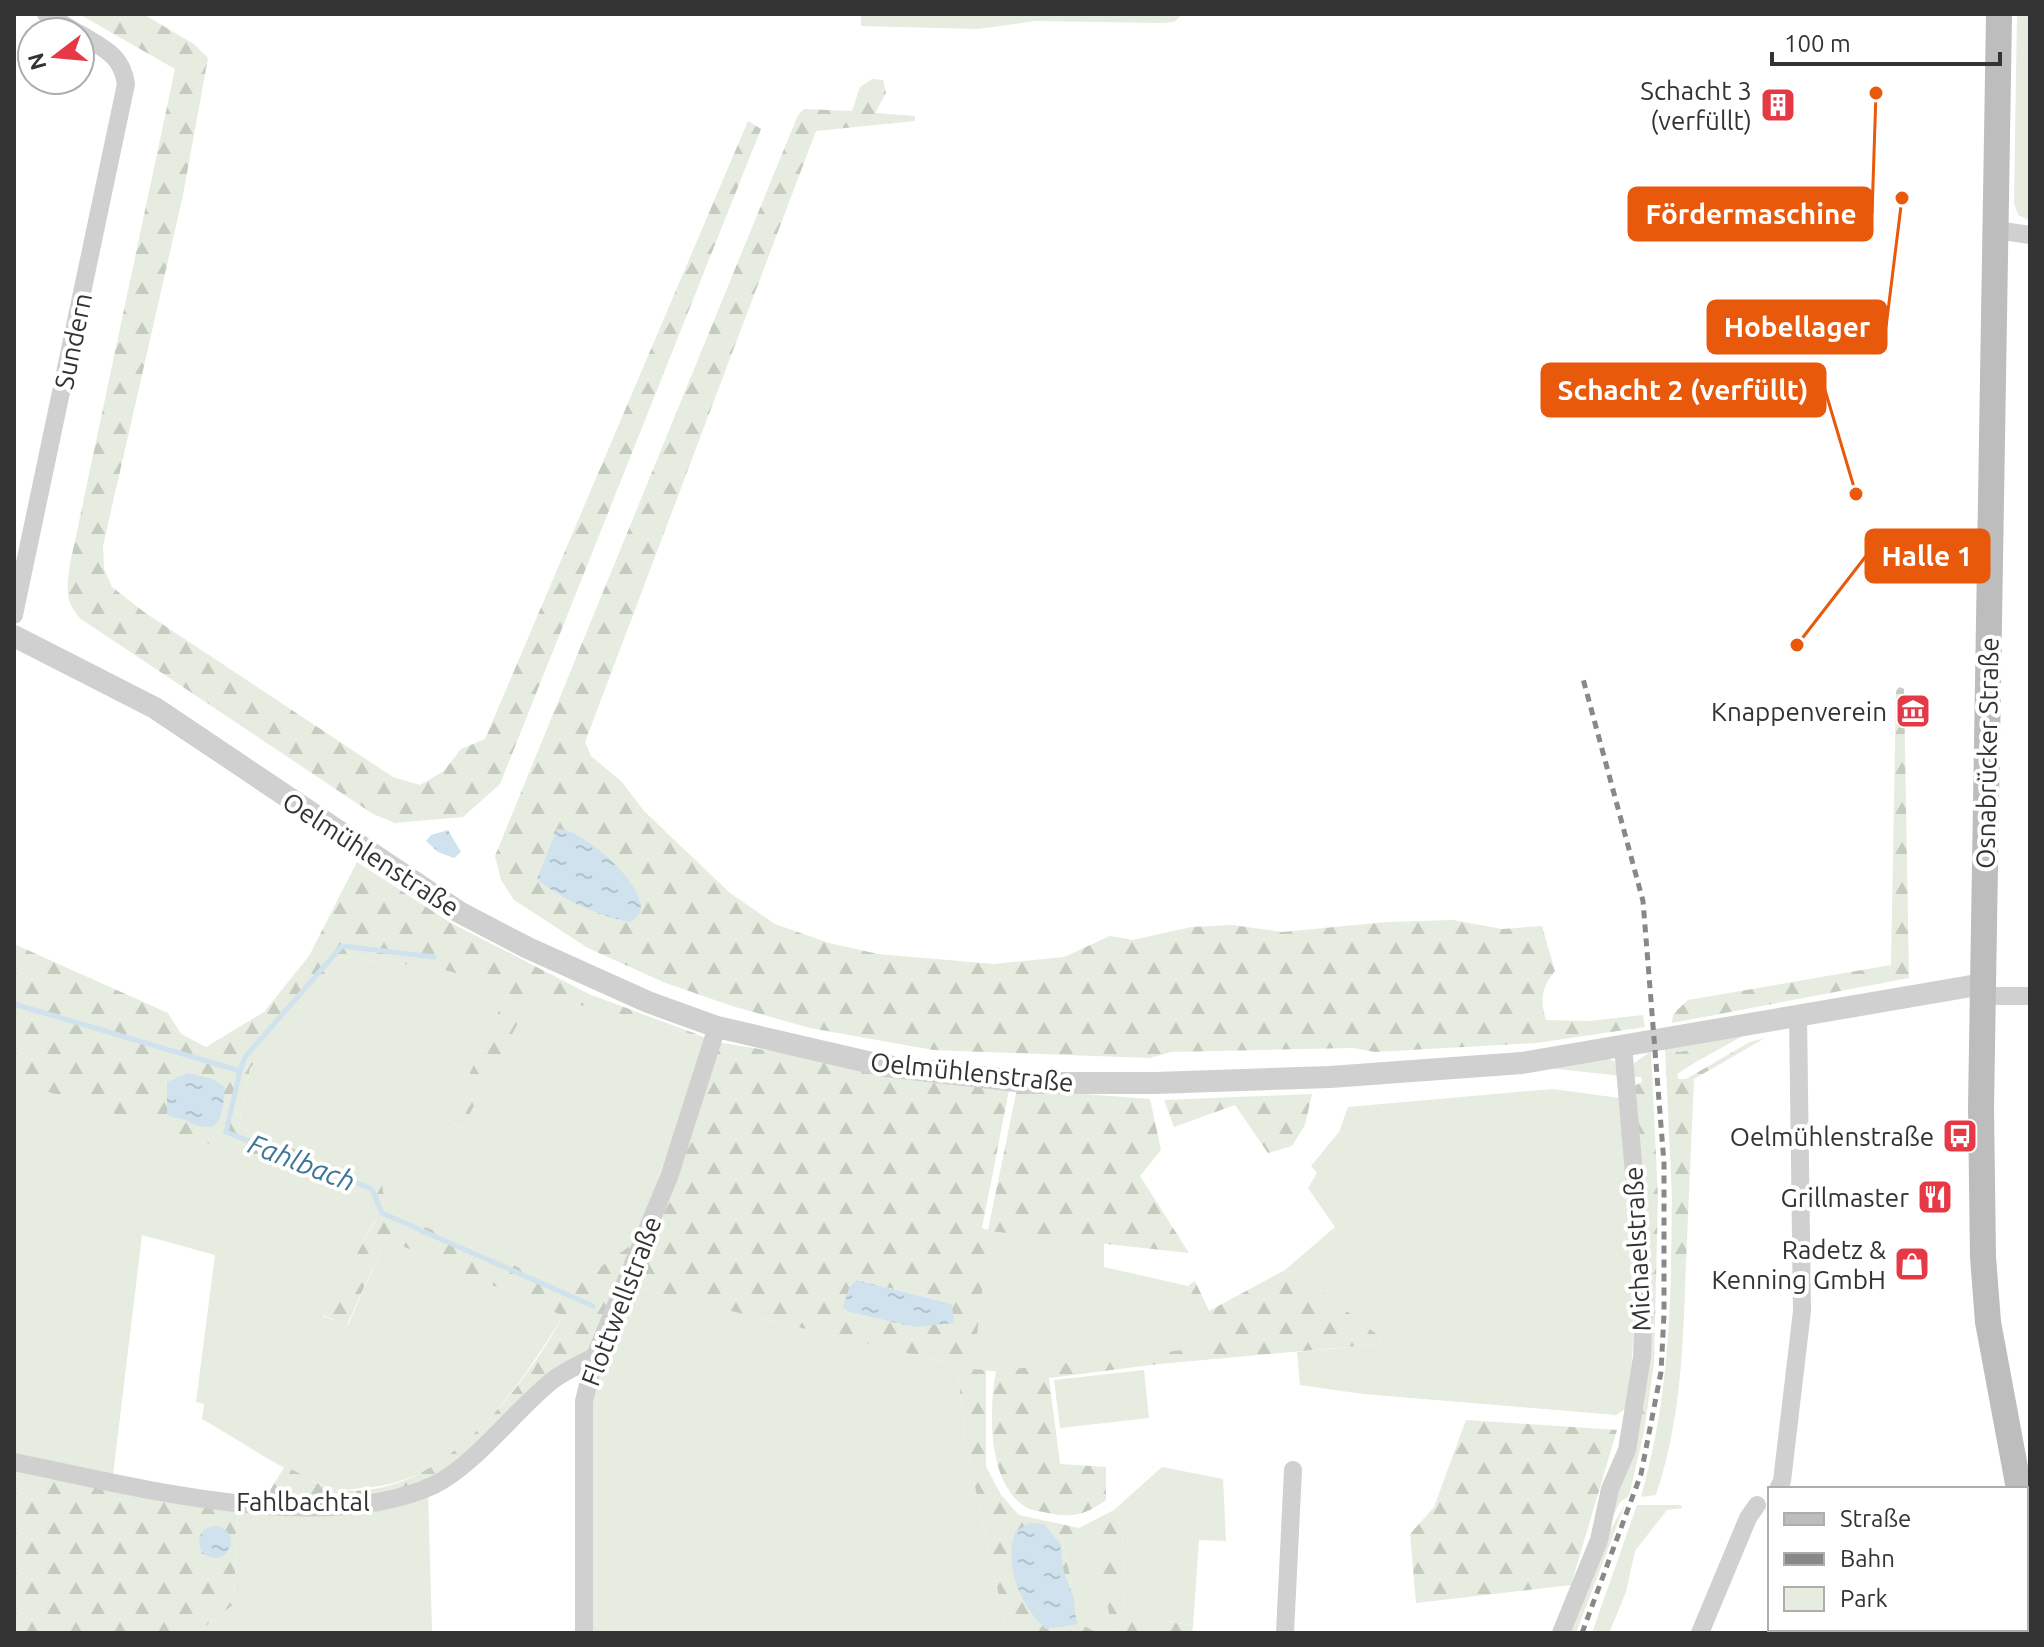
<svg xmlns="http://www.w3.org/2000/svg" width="2044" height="1647" viewBox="0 0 2044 1647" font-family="Ubuntu,sans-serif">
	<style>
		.green { fill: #e6ecdf }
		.forest { fill: url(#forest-firs); fill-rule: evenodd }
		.water { fill: url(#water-ripples) }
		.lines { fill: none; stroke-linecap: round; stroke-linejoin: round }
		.stream { stroke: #cfe2ee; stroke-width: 5 }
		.minor { stroke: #d0d0d0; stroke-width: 18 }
		.tertiary { stroke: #d0d0d0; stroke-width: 22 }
		.secondary { stroke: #bdbdbd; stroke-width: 26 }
		.rail { stroke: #888; stroke-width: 5; stroke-dasharray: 8 6; stroke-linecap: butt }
		.labels { text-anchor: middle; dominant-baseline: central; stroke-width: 8; stroke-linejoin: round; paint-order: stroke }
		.poi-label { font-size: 26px; fill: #333; stroke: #fff; text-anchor: end }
		.street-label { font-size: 26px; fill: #333; stroke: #fff }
		.water-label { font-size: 28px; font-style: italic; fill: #3f7597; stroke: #fff }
		.leader { fill: none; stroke: #e8590c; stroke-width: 3 }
		.callout-dot { fill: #e8590c; stroke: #fff; stroke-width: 3 }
		.callout { fill: #e8590c; stroke: #e8590c; stroke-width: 3 }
		.callout-label { font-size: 28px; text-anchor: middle; font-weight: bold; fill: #fff }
	</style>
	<defs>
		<pattern id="forest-firs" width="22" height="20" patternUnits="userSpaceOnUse" patternTransform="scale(2)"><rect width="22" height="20" fill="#e6ecdf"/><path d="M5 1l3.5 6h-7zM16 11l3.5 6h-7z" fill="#c6cbc0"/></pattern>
		<pattern id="water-ripples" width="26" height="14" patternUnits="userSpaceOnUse" patternTransform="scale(2)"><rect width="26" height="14" fill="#cfe2ee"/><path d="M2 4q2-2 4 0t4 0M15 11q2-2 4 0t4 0" fill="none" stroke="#b2c2cd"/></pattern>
	</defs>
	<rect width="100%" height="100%" fill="#fff"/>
	<path class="green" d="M 861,14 L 1183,14 L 1174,22 L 1161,23 L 1035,21 L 978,29 L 861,26 Z
		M 2017,14 L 2030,14 L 2030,221 L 2018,215 L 2014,203 Z
		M 342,957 L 438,968 L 509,989 L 448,1120 L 461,1128 L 534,993 L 707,1038 L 637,1241 L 569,1289 L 385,1210 L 381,1185 L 239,1127 L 250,1068 Z
		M 1748,1033 L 1694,1063 L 1695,1049 L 1679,1052 L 1664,1048 Z
		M 1605,1058 L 1617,1062 L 1622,1076 L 1548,1068 Z
		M 14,1081 L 366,1195 L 375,1220 L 323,1316 L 348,1325 L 386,1239 L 563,1316 C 518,1388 457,1484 362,1488 C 353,1489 341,1491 332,1488 C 286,1474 243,1442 202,1419 L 204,1404 L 196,1402 L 215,1255 L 142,1235 L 113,1475 L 14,1455 Z
		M 1553,1089 L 1619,1098 C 1627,1201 1642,1305 1627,1408 L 1616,1415 L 1363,1394 L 1300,1385 L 1297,1352 L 1380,1344 L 1379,1336 L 1303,1277 L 1285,1270 L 1335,1227 L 1308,1188 L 1317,1173 L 1311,1166 L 1339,1132 L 1348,1107 Z
		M 988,1230 L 1104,1243 L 1104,1267 L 1188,1286 L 1211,1347 L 1002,1372 L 973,1369 Z
		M 1686,1262 C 1683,1344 1682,1416 1656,1495 L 1641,1497 C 1663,1418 1669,1350 1671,1268 Z
		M 643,1290 L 957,1365 L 966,1446 L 1007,1633 L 591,1633 L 593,1391 L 619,1316 Z
		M 1144,1370 L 1149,1418 L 1060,1428 L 1054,1380 Z
		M 1644,1432 L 1629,1496 L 1620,1502 L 1607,1528 L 1627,1456 Z
		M 1162,1467 L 1223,1479 L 1226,1541 L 1199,1540 L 1193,1626 L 1125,1613 L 1122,1527 L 1114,1510 Z
		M 428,1490 L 432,1631 L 443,1633 L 197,1633 L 234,1604 L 237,1507 Z
		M 1626,1502 L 1576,1633 L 1566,1633 L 1602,1545 Z
		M 1637,1505 L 1680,1505 L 1683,1508 L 1667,1510 L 1635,1551 L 1626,1592 L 1609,1633 L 1592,1633 Z
		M 1093,1529 L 1113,1633 L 1098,1633 L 1082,1626 L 1061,1536 Z"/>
	<path class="forest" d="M 79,14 L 143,14 L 194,44 L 208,58 L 183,195 L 103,546 L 104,569 L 112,587 L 144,612 L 393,777 L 420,785 L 444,771 L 461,749 L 485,739 L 748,121 L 761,129 L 500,784 L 463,817 L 395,823 L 373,814 L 81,619 C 64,602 67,587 70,564 L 175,69 Z
		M 872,79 L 883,80 L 886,93 L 875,113 L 915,116 L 915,121 L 816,131 L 585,742 L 591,756 L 622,782 L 644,811 L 730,893 L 775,924 L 829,943 L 878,954 L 994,964 L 1064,957 L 1110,936 L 1133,940 L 1191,927 L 1232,925 L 1282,932 L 1387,922 L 1453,920 L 1502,929 L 1542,926 L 1555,971 C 1541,987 1540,1001 1546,1020 L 1589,1021 L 1643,1015 L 1645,1027 L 1536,1043 L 1375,1052 L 1353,1048 L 1171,1052 L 1149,1058 L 933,1050 L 810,1028 L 732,1006 L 663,982 L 588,948 L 514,900 L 501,880 L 495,856 L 798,115 L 804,109 L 852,111 L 860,87 Z
		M 1900,687 L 1904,689 L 1909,978 L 1672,1023 L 1673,1014 L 1688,1000 L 1891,965 L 1896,690 Z
		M 357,862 L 451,923 L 589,994 L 707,1038 L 534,993 L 462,1128 L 448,1120 L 509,989 L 438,968 L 342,957 L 250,1068 L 239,1127 L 382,1185 L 386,1210 L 569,1289 L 637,1241 L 593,1352 L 434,1479 L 375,1501 L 264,1500 L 285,1466 C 300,1473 319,1487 335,1489 C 434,1506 522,1391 563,1316 L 386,1239 L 347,1325 L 323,1315 L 375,1221 L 366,1195 L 14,1081 L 14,944 L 168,1013 L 181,1034 L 206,1047 L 264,1012 L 309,956 Z
		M 1765,1038 L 1694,1079 L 1686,1262 L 1671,1268 L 1672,1198 L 1665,1048 L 1679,1052 L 1695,1049 L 1694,1063 L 1677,1074 L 1678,1079 L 1686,1079 L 1750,1042 Z
		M 717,1042 L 1009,1090 L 982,1228 L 988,1230 L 1017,1089 L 1150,1099 L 1161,1150 L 1140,1176 L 1189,1253 L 989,1231 L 973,1369 L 986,1370 L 986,1466 L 1001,1495 L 1019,1515 L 1079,1528 L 1114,1510 L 1122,1527 L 1125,1613 L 1193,1626 L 1192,1633 L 1113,1633 L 1092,1529 L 1061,1537 L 1082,1625 L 1098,1633 L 1007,1633 L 966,1446 L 957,1365 L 643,1290 L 619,1316 ZM 858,1280 L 952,1304 L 914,1327 L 849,1312 L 843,1307 ZM 1062,1556 C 1058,1578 1074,1594 1075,1617 L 1026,1600 L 1019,1585 Z
		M 1651,1051 L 1658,1198 L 1654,1363 L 1644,1432 L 1627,1456 L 1638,1411 L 1634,1086 L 1642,1082 L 1641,1077 L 1633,1077 L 1633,1064 Z
		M 1312,1094 L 1305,1125 L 1292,1146 L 1268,1153 L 1235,1105 L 1174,1127 L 1164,1100 Z
		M 1285,1270 L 1303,1277 L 1379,1336 L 1380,1344 L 1159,1364 L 1049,1378 L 1060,1464 L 1106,1467 L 1106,1500 C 1085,1515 1074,1518 1048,1513 C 1040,1511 1031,1511 1024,1506 C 987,1480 989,1411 996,1371 L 1210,1347 L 1188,1286 L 1195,1281 L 1209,1311 Z
		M 1466,1420 L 1617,1430 L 1571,1585 L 1416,1603 L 1410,1534 L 1434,1507 Z
		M 14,1465 L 237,1507 L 234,1604 L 197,1633 L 14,1633 Z"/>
	<path class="water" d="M 557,829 C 582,828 641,881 641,907 C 641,914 636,917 631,922 C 600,917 561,899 537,879 Z
		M 448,830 L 461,852 L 454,858 L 438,852 L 426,841 L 431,835 Z
		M 188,1073 L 213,1079 L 225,1087 C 222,1120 220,1138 185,1120 C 177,1116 174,1120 167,1114 L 167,1082 Z
		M 857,1280 L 952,1304 L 954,1323 L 914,1327 L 849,1312 L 843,1307 L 849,1288 Z
		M 1030,1523 L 1044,1524 L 1061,1545 C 1062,1564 1063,1573 1071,1590 C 1076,1600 1073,1613 1078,1624 L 1046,1629 C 1021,1607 1002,1563 1016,1531 Z
		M199 1542a16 16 0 1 1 32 0a16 16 0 1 1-32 0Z"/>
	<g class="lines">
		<path class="stream" d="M 14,1004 L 240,1071 L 226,1132 L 372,1189 L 382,1213 L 593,1306
			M 240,1071 L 245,1057 L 342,946 L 434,957"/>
		<path class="minor" d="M 46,14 L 76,32
			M 1996,230 L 2030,235
			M 14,615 L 126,84 C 122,55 103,48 80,34
			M 1983,996 L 2030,996
			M 14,1462 C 132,1486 322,1537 434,1485 C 474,1466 517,1408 553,1380 C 565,1371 581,1364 595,1356
			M 1778,1489 L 1782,1481 L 1802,1311 L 1798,1015
			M 584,1633 L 584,1401 L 595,1356 L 669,1177 L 717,1027
			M 1285,1633 L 1293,1470
			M 1561,1633 L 1599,1540 L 1610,1489 L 1627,1450 L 1642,1357 L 1644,1292 L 1623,1045
			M 1700,1633 L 1748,1518 L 1757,1505"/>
		<path class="tertiary" d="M 14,636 L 155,708 L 459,912 L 528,948 L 648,1002 L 717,1027 L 885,1066 L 1034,1083 L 1155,1083 L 1330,1077 L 1522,1063 L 1983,984"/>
		<path class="secondary" d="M 1999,14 L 1981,1108 L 1983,1257 L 1988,1322 L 2019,1489
			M 2026,1539 L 2030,1582"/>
		<path class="rail" d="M 1582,1633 L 1641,1474 L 1661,1372 L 1664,1314 L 1664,1163 L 1643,901 L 1582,675"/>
	</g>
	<defs>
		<symbol id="building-square" viewBox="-11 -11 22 22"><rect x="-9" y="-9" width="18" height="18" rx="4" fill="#e63946" stroke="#fff"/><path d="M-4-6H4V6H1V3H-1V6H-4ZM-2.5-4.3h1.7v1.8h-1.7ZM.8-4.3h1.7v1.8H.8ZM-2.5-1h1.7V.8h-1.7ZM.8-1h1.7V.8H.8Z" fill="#fff"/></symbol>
		<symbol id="museum-square" viewBox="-11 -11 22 22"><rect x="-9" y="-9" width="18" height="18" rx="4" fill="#e63946" stroke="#fff"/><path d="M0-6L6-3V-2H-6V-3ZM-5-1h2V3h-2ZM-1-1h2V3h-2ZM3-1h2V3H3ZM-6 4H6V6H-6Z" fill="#fff"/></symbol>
		<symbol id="bus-square" viewBox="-11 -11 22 22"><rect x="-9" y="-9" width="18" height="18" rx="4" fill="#e63946" stroke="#fff"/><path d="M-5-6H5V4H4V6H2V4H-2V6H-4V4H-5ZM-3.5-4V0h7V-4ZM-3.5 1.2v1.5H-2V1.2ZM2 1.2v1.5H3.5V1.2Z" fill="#fff"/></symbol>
		<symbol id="restaurant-square" viewBox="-11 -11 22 22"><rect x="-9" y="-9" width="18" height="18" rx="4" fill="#e63946" stroke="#fff"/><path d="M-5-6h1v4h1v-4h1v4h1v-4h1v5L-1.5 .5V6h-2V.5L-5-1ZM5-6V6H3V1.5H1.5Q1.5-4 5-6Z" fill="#fff"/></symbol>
		<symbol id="shop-square" viewBox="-11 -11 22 22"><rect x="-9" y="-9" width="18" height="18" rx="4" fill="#e63946" stroke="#fff"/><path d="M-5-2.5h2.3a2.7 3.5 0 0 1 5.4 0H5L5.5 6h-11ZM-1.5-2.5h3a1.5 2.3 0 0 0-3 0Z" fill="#fff"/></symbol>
	</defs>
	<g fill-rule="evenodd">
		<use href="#building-square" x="1758" y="85" width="40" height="40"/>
		<use href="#museum-square" x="1893" y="691" width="40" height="40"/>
		<use href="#bus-square" x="1940" y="1116" width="40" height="40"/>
		<use href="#restaurant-square" x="1915" y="1177" width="40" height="40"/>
		<use href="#shop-square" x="1892" y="1244" width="40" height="40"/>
	</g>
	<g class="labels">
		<g class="poi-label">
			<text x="1752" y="90">Schacht 3<tspan x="1752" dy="30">(verfüllt)</tspan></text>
			<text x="1887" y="711">Knappenverein</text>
			<text x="1934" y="1136">Oelmühlenstraße</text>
			<text x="1909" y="1197">Grillmaster</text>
			<text x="1886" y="1249">Radetz &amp;<tspan x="1886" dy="30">Kenning GmbH</tspan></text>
		</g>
		<g class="street-label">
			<text transform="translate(73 341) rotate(-78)">Sundern</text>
			<text transform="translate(1987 753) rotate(-89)">Osnabrücker Straße</text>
			<text transform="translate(371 854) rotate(33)">Oelmühlenstraße</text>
			<text transform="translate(972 1072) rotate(6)">Oelmühlenstraße</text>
			<text transform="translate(1637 1249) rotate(-93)">Michaelstraße</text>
			<text transform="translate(621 1301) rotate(-69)">Flottwellstraße</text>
			<text x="303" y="1501">Fahlbachtal</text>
		</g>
		<g class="water-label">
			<text transform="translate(302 1162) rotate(21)">Fahlbach</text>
		</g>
	</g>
	<path class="leader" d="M1876 93L1872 214M1902 198L1886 327M1856 494L1825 390M1797 645L1866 556"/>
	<g class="callout-dot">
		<circle cx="1876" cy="93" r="8"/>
		<circle cx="1902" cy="198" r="8"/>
		<circle cx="1856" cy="494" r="8"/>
		<circle cx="1797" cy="645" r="8"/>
	</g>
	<g class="callout">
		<rect x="1629" y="188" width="243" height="52" rx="8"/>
		<rect x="1708" y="301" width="178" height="52" rx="8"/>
		<rect x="1542" y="364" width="283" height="52" rx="8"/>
		<rect x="1866" y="530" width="123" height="52" rx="8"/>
	</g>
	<g class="callout-label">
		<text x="1751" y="224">Fördermaschine</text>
		<text x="1797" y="337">Hobellager</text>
		<text x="1683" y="400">Schacht 2 (verfüllt)</text>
		<text x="1927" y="566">Halle 1</text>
	</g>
	<rect width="2044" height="1647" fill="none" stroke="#333333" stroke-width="32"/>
	<rect x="1768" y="1487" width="260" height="144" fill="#ffffff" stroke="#adadad" stroke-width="2"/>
	<rect x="1784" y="1513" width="40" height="12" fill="#bdbdbd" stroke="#adadad" stroke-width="2"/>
	<text x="1840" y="1527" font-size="24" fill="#333333">Straße</text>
	<rect x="1784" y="1553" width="40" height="12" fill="#888888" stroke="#adadad" stroke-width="2"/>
	<text x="1840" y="1567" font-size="24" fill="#333333">Bahn</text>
	<rect x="1784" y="1587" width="40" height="24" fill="#e6ecdf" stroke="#adadad" stroke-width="2"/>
	<text x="1840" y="1607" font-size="24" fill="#333333">Park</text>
	<g transform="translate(56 56) rotate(254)"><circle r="38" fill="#ffffff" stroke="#adadad" stroke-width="2"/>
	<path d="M0-6L14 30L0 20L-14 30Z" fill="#e63946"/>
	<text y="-12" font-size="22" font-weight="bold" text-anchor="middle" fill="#333333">N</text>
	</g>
	<path d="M1772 52v12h228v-12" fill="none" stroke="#333333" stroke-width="4"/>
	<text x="1784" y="52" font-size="24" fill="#333333" stroke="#ffffff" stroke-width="6" paint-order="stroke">100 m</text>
</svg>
